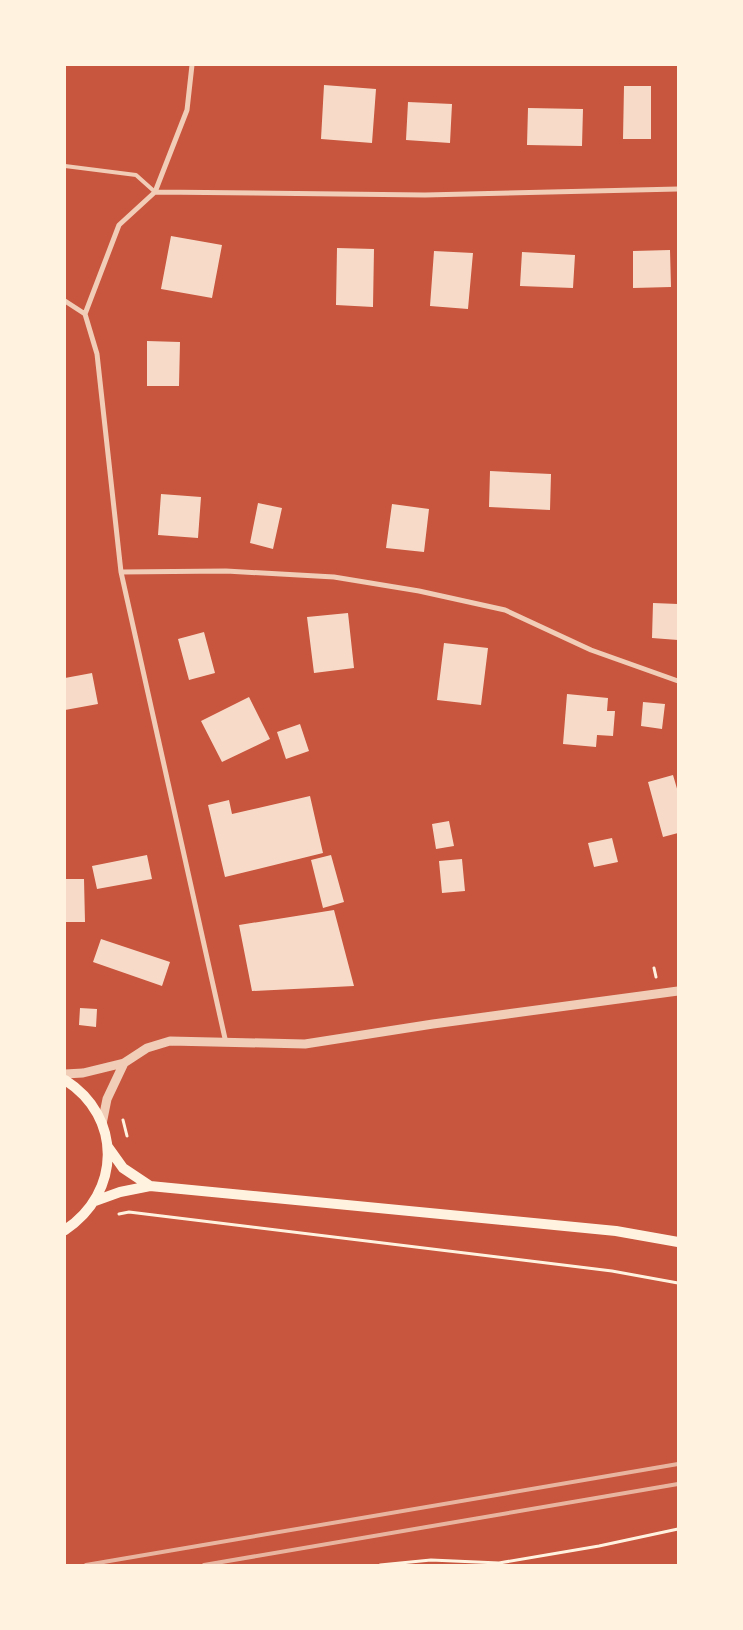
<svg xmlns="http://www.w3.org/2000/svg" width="743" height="1630" viewBox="0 0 743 1630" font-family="Ubuntu,sans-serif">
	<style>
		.building { fill: #f7dbc8 }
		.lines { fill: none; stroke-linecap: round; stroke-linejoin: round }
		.path { stroke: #fff3e0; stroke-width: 3 }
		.service { stroke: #f1ccb7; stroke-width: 4 }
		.minor { stroke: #f1ccb7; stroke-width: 5 }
		.tertiary { stroke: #f1ccb7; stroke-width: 9 }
		.secondary { stroke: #fff3e0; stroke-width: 10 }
		.rail { stroke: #e9b49f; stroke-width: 4 }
	</style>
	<rect width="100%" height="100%" fill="#c8553d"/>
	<path class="building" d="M 324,85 L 376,89 L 372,143 L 321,139 Z
		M 624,86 L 651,86 L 651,139 L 623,139 Z
		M 408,102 L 452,104 L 450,143 L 406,140 Z
		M 528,108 L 583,109 L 582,146 L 527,145 Z
		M 171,236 L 222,245 L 212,298 L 161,289 Z
		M 337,248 L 374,249 L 373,307 L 336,305 Z
		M 670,250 L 671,287 L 633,288 L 633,251 Z
		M 434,251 L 473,253 L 468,309 L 430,306 Z
		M 522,252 L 575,255 L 573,288 L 520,286 Z
		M 147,341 L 180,342 L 179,386 L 147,386 Z
		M 490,471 L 551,474 L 550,510 L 489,507 Z
		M 161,494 L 201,497 L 198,538 L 158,535 Z
		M 258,503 L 282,508 L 273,549 L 250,543 Z
		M 392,504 L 429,509 L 424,552 L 386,548 Z
		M 653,603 L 678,604 L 678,640 L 652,638 Z
		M 348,613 L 354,668 L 314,673 L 307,617 Z
		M 204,632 L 215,673 L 189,680 L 178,639 Z
		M 444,643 L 488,648 L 481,705 L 437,700 Z
		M 92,673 L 98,704 L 65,710 L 65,678 Z
		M 567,694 L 608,698 L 607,711 L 615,711 L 613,736 L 597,735 L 596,747 L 563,744 Z
		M 249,697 L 270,739 L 222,762 L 201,721 Z
		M 643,702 L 665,704 L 662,729 L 641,726 Z
		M 300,724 L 309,751 L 286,759 L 277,732 Z
		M 673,775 L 678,792 L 678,833 L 663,837 L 648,782 Z
		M 310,796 L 323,853 L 225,877 L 208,805 L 229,800 L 232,814 Z
		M 449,821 L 454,846 L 436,849 L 432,824 Z
		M 612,838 L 618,862 L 594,867 L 588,843 Z
		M 147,855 L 152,879 L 97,889 L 92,866 Z
		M 331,855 L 344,902 L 323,908 L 311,860 Z
		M 462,859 L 465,891 L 442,893 L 439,861 Z
		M 65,879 L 84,879 L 85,922 L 65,922 Z
		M 334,910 L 354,986 L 252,991 L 239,925 Z
		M 101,939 L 170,962 L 162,986 L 93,962 Z
		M 80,1008 L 97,1009 L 96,1027 L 79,1025 Z"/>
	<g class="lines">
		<path class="path" d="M 654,968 L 656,977
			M 123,1120 L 127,1136
			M 119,1214 L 129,1212 L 612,1271 L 678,1283
			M 380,1565 L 431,1560 L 499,1563 L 599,1546 L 678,1529"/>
		<path class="service" d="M 65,166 L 136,175 L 155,192"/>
		<path class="minor" d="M 192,65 L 187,110 L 155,192 L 119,225 L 85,314 L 97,354 L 121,572 L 226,1043
			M 155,192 L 425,195 L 678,189
			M 65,301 L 85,314
			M 121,572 L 226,571 L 334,577 L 419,591 L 505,610 L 591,650 L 678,681"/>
		<path class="tertiary" d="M 65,1074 L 83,1073 L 124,1063 L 147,1048 L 170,1041 L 305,1044 L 433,1024 L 678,991
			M 102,1124 L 107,1099 L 124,1063"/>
		<path class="secondary" d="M 65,1080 C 123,1117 121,1193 65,1230
			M 108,1147 L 123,1168 L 150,1186
			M 95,1201 L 120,1192 L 150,1186 L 616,1231 L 678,1242"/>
		<path class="rail" d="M 86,1565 L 678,1464
			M 204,1565 L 678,1484"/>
	</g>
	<rect width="743" height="1630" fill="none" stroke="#fff3e0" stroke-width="132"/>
</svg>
